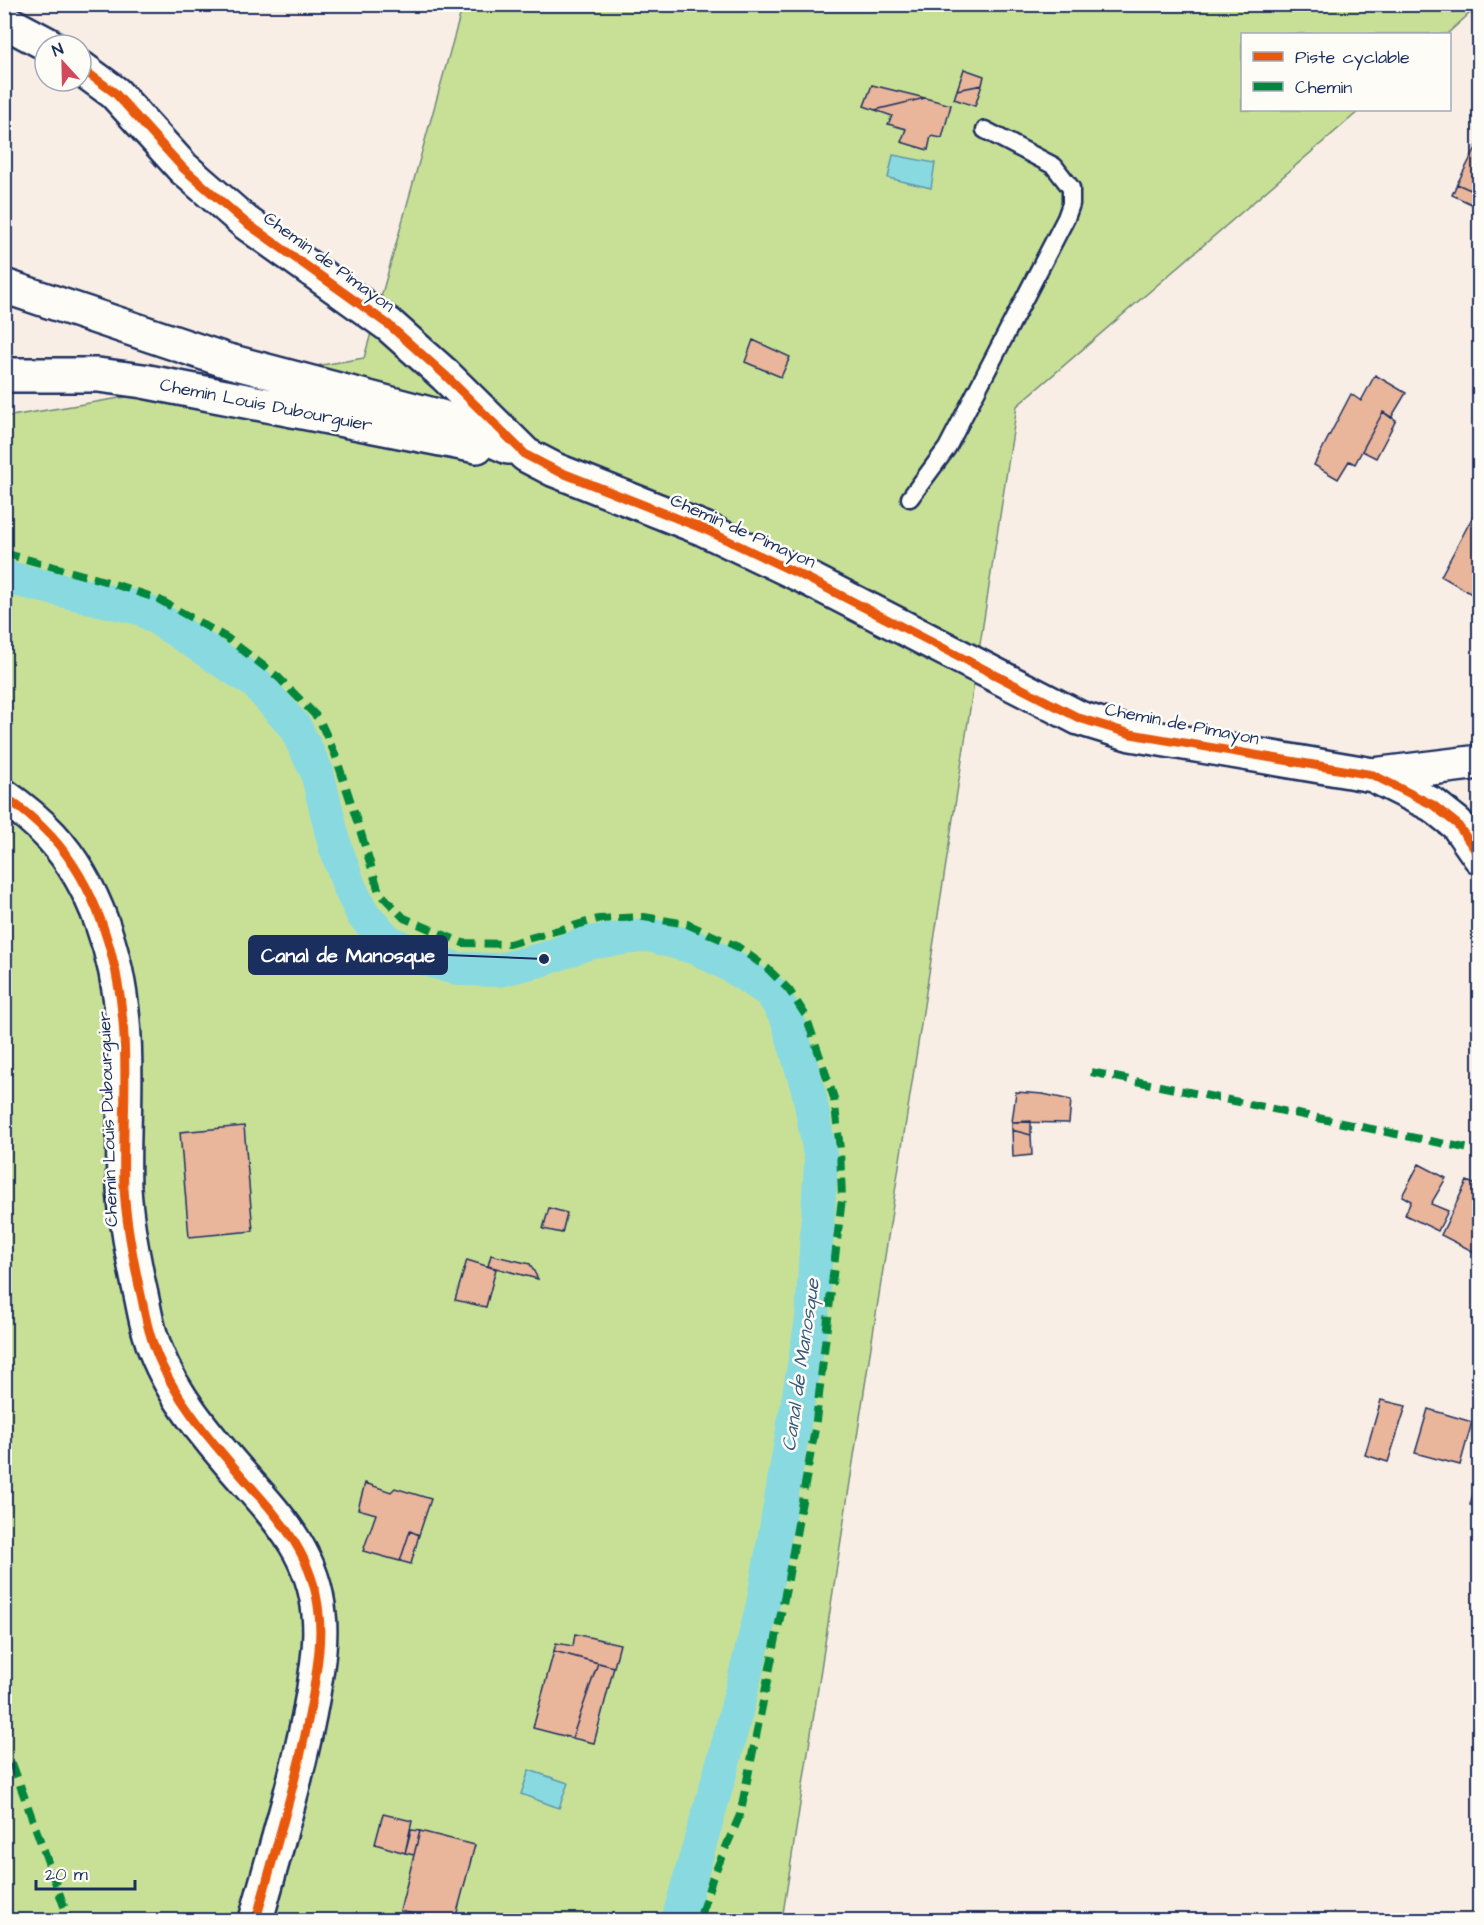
<svg xmlns="http://www.w3.org/2000/svg" width="1484" height="1925" viewBox="0 0 1484 1925" font-family="'Architects Daughter',sans-serif">
	<style>
		.green { fill: #c8e096; stroke: #72887a; stroke-width: 1.5 }
		.water { fill: #89dae0; stroke: #5d96ac; stroke-width: 1.5 }
		.lines { fill: none; stroke-linecap: round; stroke-linejoin: round }
		.canal { stroke: #89dae0; stroke-width: 34 }
		.building { fill: #e9b59b; stroke: #1b2f5e; stroke-width: 1.5 }
		.lane-casing { stroke: #1b2f5e; stroke-width: 21 }
		.street-casing { stroke: #1b2f5e; stroke-width: 38 }
		.lane { stroke: #fdfcf7; stroke-width: 16 }
		.street { stroke: #fdfcf7; stroke-width: 33 }
		.quiet { stroke: #00873e; stroke-width: 8; stroke-dasharray: 15 8; stroke-linecap: butt }
		.cycleway-casing { stroke: #fdfcf7; stroke-width: 13 }
		.cycleway { stroke: #e8590c; stroke-width: 9 }
		.labels { text-anchor: middle; dominant-baseline: central; stroke-width: 5; stroke-linejoin: round; paint-order: stroke }
		.street-label { font-size: 18px; fill: #1b2f5e; stroke: #fdfcf7 }
		.water-label { font-size: 20px; font-style: italic; fill: #365a7e; stroke: #fdfcf7 }
		.leader { fill: none; stroke: #1b2f5e; stroke-width: 2 }
		.callout-dot { fill: #1b2f5e; stroke: #fdfcf7; stroke-width: 2 }
		.callout { fill: #1b2f5e; stroke: #1b2f5e; stroke-width: 2 }
		.callout-label { font-size: 20px; text-anchor: middle; font-weight: bold; fill: #fff }
	</style>
	<rect width="100%" height="100%" fill="#f9eee5"/>
	<filter id="ink" filterUnits="userSpaceOnUse"><feTurbulence type="fractalNoise" baseFrequency=".0167" numOctaves="2"/><feDisplacementMap in="SourceGraphic" scale="12" xChannelSelector="R" yChannelSelector="G"/><feConvolveMatrix kernelMatrix="1 2 1 2 8 2 1 2 1" color-interpolation-filters="sRGB"/></filter>
	<g filter="url(#ink)">
		<path class="green" d="M 463,5 L 1479,5 L 1447,34 L 1242,34 L 1242,110 L 1360,110 L 1017,406 L 782,1920 L 5,1920 L 5,417 L 364,358 Z"/>
		<path class="water" d="M 893,155 L 935,163 L 931,188 L 888,178 Z
			M 529,1770 L 568,1783 L 559,1808 L 521,1794 Z"/>
		<g class="lines">
			<path class="canal" d="M 4,577 L 143,609 L 255,682 L 295,727 L 317,772 L 335,846 L 349,886 L 363,915 L 388,941 L 422,958 L 458,969 L 499,970 L 544,959 L 587,943 L 649,935 L 697,948 L 731,966 L 771,992 L 787,1018 L 809,1093 L 821,1160 L 812,1319 L 763,1604 L 725,1756 L 678,1920"/>
		</g>
		<path class="building" d="M 964,69 L 984,76 L 982,85 L 957,90 Z
			M 872,85 L 925,98 L 875,110 L 864,106 Z
			M 982,85 L 975,106 L 954,99 L 957,90 Z
			M 925,98 L 951,105 L 942,138 L 931,136 L 928,150 L 901,142 L 906,129 L 888,124 L 892,116 L 875,110 Z
			M 1480,140 L 1480,194 L 1457,184 Z
			M 1457,184 L 1480,194 L 1480,208 L 1452,195 Z
			M 753,340 L 790,357 L 781,377 L 745,362 Z
			M 1375,375 L 1406,393 L 1391,418 L 1383,412 L 1355,464 L 1349,461 L 1338,479 L 1314,465 L 1351,394 L 1361,401 Z
			M 1383,412 L 1396,420 L 1376,458 L 1362,451 Z
			M 1480,503 L 1480,599 L 1441,576 Z
			M 1016,1092 L 1043,1094 L 1071,1100 L 1069,1123 L 1012,1122 Z
			M 1031,1121 L 1031,1135 L 1012,1130 L 1012,1122 Z
			M 244,1126 L 253,1231 L 189,1237 L 180,1132 Z
			M 1012,1130 L 1031,1135 L 1032,1155 L 1013,1157 Z
			M 1419,1164 L 1446,1178 L 1431,1204 L 1448,1211 L 1438,1231 L 1405,1215 L 1411,1201 L 1402,1196 Z
			M 1467,1181 L 1480,1187 L 1480,1255 L 1441,1235 Z
			M 549,1208 L 567,1213 L 562,1233 L 543,1229 Z
			M 491,1255 L 530,1264 L 538,1279 L 488,1266 Z
			M 467,1260 L 496,1269 L 486,1307 L 455,1300 Z
			M 1381,1400 L 1406,1406 L 1388,1462 L 1365,1455 Z
			M 1428,1409 L 1472,1422 L 1460,1465 L 1415,1453 Z
			M 1480,1470 L 1480,1508 L 1470,1505 Z
			M 365,1483 L 391,1492 L 395,1488 L 431,1499 L 419,1535 L 410,1531 L 400,1561 L 363,1551 L 376,1514 L 358,1509 Z
			M 410,1531 L 419,1535 L 411,1564 L 400,1561 Z
			M 575,1634 L 620,1644 L 614,1667 L 554,1651 L 556,1643 L 573,1646 Z
			M 554,1651 L 598,1663 L 572,1738 L 533,1728 Z
			M 598,1663 L 614,1667 L 594,1743 L 572,1738 Z
			M 383,1814 L 412,1821 L 405,1853 L 375,1844 Z
			M 411,1830 L 420,1831 L 414,1855 L 405,1853 Z
			M 420,1831 L 475,1845 L 455,1920 L 439,1920 L 400,1911 Z"/>
		<g class="lines">
			<defs>
				<path id="lane" d="M 910,498 L 947,448 L 1066,218 L 1071,204 L 1071,188 L 1054,166 L 985,130"/>
				<path id="street" d="M 4,21 L 49,45
					M 81,68 L 115,93 L 183,168 L 245,222 L 389,325 L 445,375 L 526,455 L 555,470 L 704,529 L 807,578 L 1079,718 L 1131,734 L 1373,775 L 1433,805 L 1457,824 L 1480,857
					M 4,286 L 225,360 L 441,417 L 508,447
					M 4,375 L 98,375 L 143,381 L 477,446
					M 1373,775 L 1480,762
					M 4,796 C 21,808 37,821 51,836 C 96,885 118,958 123,1022 C 128,1077 122,1133 124,1188 C 126,1222 132,1253 139,1286 C 143,1302 145,1318 150,1334 C 163,1380 196,1423 227,1459 C 268,1508 313,1546 319,1614 C 322,1640 317,1668 313,1694 C 300,1770 276,1846 256,1920"/>
			</defs>
			<use href="#lane" class="lane-casing"/>
			<use href="#street" class="street-casing"/>
			<use href="#lane" class="lane"/>
			<use href="#street" class="street"/>
			<path class="quiet" d="M 4,553 L 108,582 L 158,599 L 227,638 L 278,677 L 319,719 L 335,754 L 360,830 L 379,892 L 404,918 L 463,943 L 509,944 L 598,919 L 644,917 L 687,924 L 738,947 L 768,969 L 789,990 L 806,1016 L 834,1098 L 840,1149 L 842,1198 L 815,1429 L 788,1579 L 740,1815 L 712,1879 L 699,1920
				M 1091,1072 L 1480,1151
				M 12,1763 L 69,1920"/>
			<defs>
				<path id="cycleway" d="M 81,68 L 115,93 L 183,168 L 245,222 L 389,325 L 445,375 L 526,455 L 555,470 L 704,529 L 807,578 L 1079,718 L 1131,734 L 1373,775 L 1433,805 L 1457,824 L 1480,857
					M 4,796 C 21,808 37,821 51,836 C 96,885 118,958 123,1022 C 128,1077 122,1133 124,1188 C 126,1222 132,1253 139,1286 C 143,1302 145,1318 150,1334 C 163,1380 196,1423 227,1459 C 268,1508 313,1546 319,1614 C 322,1640 317,1668 313,1694 C 300,1770 276,1846 256,1920"/>
			</defs>
			<use href="#cycleway" class="cycleway-casing"/>
			<use href="#cycleway" class="cycleway"/>
		</g>
	</g>
	<g class="labels">
		<g class="street-label">
			<text transform="translate(329 262) rotate(36)">Chemin de Pimayon</text>
			<text transform="translate(266 405) rotate(11)">Chemin Louis Dubourguier</text>
			<text transform="translate(743 531) rotate(24)">Chemin de Pimayon</text>
			<text transform="translate(1182 724) rotate(11)">Chemin de Pimayon</text>
			<text transform="translate(108 1119) rotate(-92)">Chemin Louis Dubourguier</text>
		</g>
		<g class="water-label">
			<text transform="translate(801 1365) rotate(-82)">Canal de Manosque</text>
		</g>
	</g>
	<path class="leader" d="M544 959L447 955"/>
	<circle class="callout-dot" cx="544" cy="959" r="6"/>
	<rect class="callout" x="249" y="936" width="198" height="38" rx="6"/>
	<g class="callout-label">
		<text x="348" y="962">Canal de Manosque</text>
	</g>
	<rect width="1484" height="1925" fill="none" stroke="#fdfcf7" stroke-width="24"/>
	<rect x="12" y="12" width="1460" height="1901" fill="none" stroke="#1b2f5e" stroke-width="2" filter="url(#ink)"/>
	<rect x="1241" y="33" width="210" height="78" fill="#fdfcf7" stroke="#a3aaba" stroke-width="1.5"/>
	<rect x="1253" y="52" width="30" height="9" fill="#e8590c" stroke="#a3aaba" stroke-width="1.5"/>
	<text x="1295" y="63" font-size="18" fill="#1b2f5e">Piste cyclable</text>
	<rect x="1253" y="82" width="30" height="9" fill="#00873e" stroke="#a3aaba" stroke-width="1.5"/>
	<text x="1295" y="93" font-size="18" fill="#1b2f5e">Chemin</text>
	<g transform="translate(63 63) rotate(338)"><circle r="28" fill="#fdfcf7" stroke="#a3aaba" stroke-width="1.5"/>
	<path d="M0-4.5L10 22L0 15L-10 22Z" fill="#d1495b"/>
	<text y="-9" font-size="16" font-weight="bold" text-anchor="middle" fill="#1b2f5e">N</text>
	</g>
	<path d="M36 1880v9h99v-9" fill="none" stroke="#1b2f5e" stroke-width="3"/>
	<text x="45" y="1880" font-size="18" fill="#1b2f5e" stroke="#fdfcf7" stroke-width="4.5" paint-order="stroke">20 m</text>
</svg>
